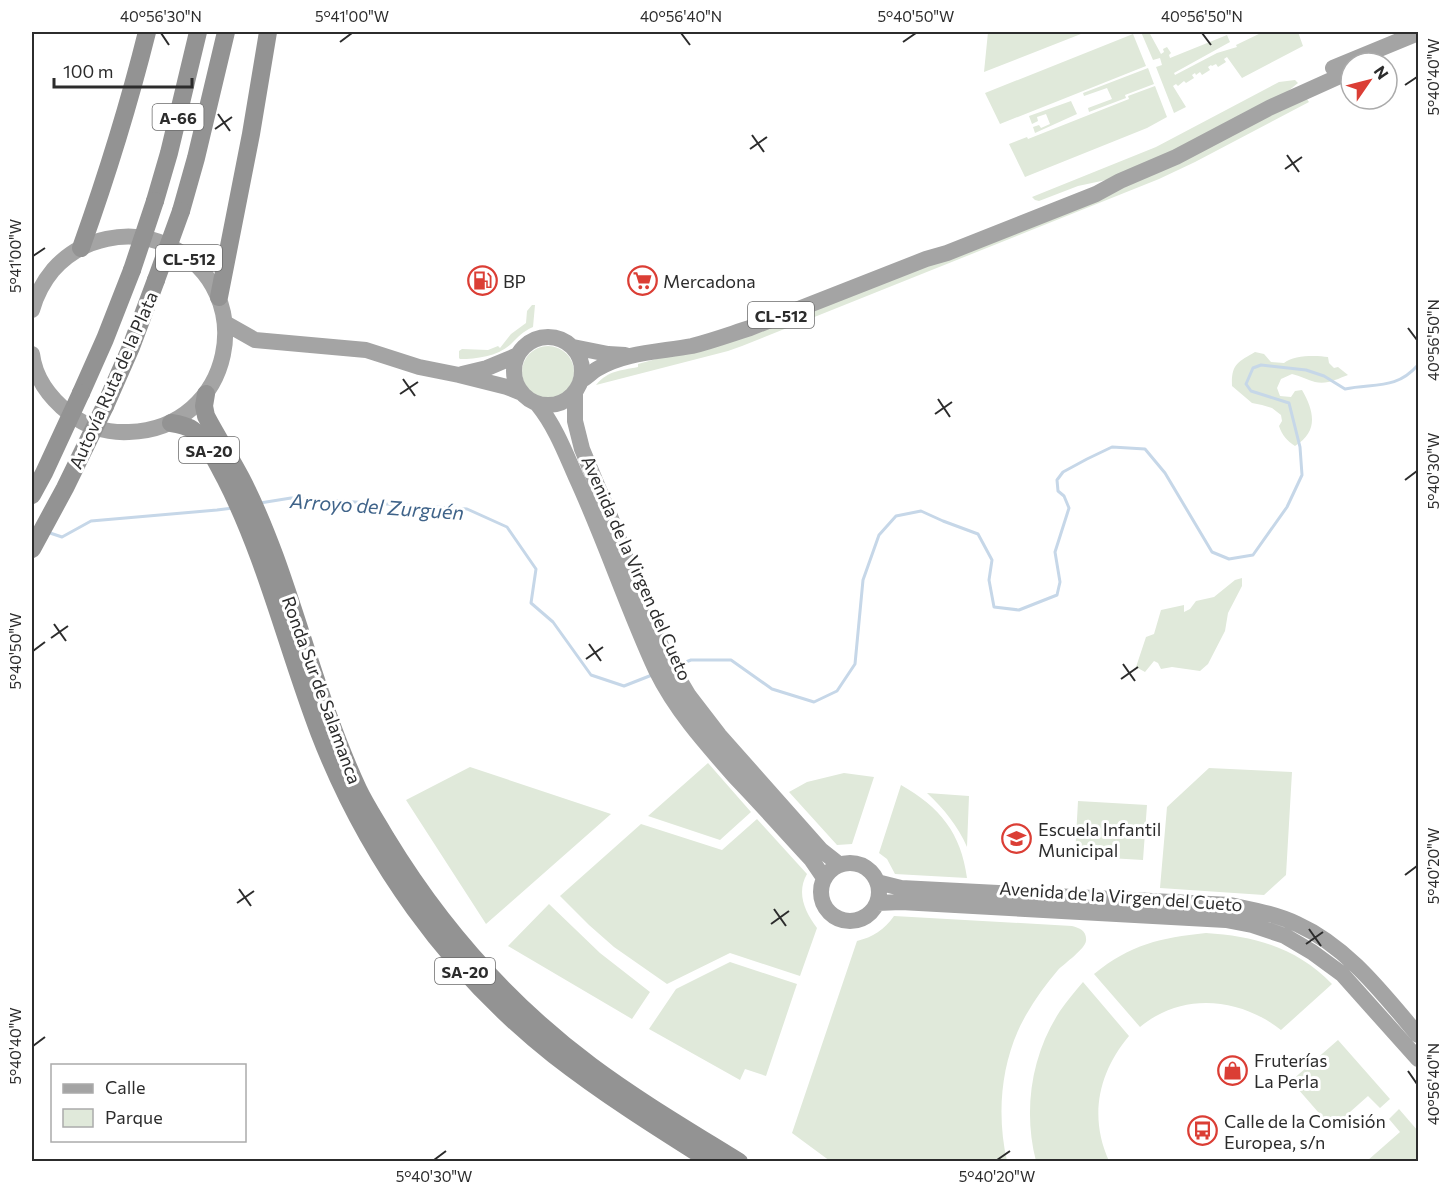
<svg xmlns="http://www.w3.org/2000/svg" width="1450" height="1193" viewBox="0 0 1450 1193" font-family="Commissioner,sans-serif">
	<style>
		.green { fill: #e0e9da }
		.lines { fill: none; stroke-linecap: round; stroke-linejoin: round }
		.stream { stroke: #c6d7e8; stroke-width: 3 }
		.major { stroke: #a4a4a4; stroke-width: 16 }
		.highway { stroke: #939393; stroke-width: 18 }
		.highway-bridge { stroke: #939393; stroke-width: 18 }
		.ticks { fill: none; stroke: #2c2c2c; stroke-width: 2 }
		.labels { text-anchor: middle; dominant-baseline: central; stroke-width: 6; stroke-linejoin: round; paint-order: stroke }
		.shield { fill: #fff; stroke: #6b6b6b; stroke-width: 1.5 }
		.shield-label { font-size: 16px; font-weight: bold; fill: #2c2c2c }
		.poi-label { font-size: 18px; fill: #2c2c2c; stroke: #fff; text-anchor: start }
		.street-label { font-size: 18px; fill: #2c2c2c; stroke: #fff }
		.water-label { font-size: 20px; font-style: italic; fill: #3f6389; stroke: #fff }
		.neatline { fill: none; stroke: #2c2c2c; stroke-width: 2 }
		.ticks-label { font-size: 15px; text-anchor: middle; fill: #2c2c2c }
	</style>
	<rect width="100%" height="100%" fill="#fff"/>
	<path class="green" d="M 988,32 L 1086,32 L 984,72 Z
		M 1141,32 L 1149,32 L 1161,54 L 1164,52 L 1163,49 L 1167,47 L 1171,53 L 1169,55 L 1170,58 L 1227,35 L 1230,42 L 1174,73 L 1175,75 L 1217,53 L 1237,47 L 1236,45 L 1263,32 L 1298,32 L 1303,46 L 1242,78 L 1227,57 L 1224,59 L 1226,62 L 1218,67 L 1216,64 L 1212,66 L 1211,65 L 1208,67 L 1210,70 L 1202,75 L 1200,72 L 1196,75 L 1195,73 L 1192,75 L 1194,78 L 1186,83 L 1184,81 L 1178,86 L 1176,84 L 1173,86 L 1186,107 L 1174,113 L 1156,67 L 1162,65 L 1160,58 L 1153,60 Z
		M 1133,34 L 1146,66 L 1000,124 L 985,93 Z
		M 1148,68 L 1154,84 L 1125,95 L 1126,98 L 1089,112 L 1088,108 L 1112,99 L 1107,88 L 1084,96 L 1083,93 Z
		M 1295,80 L 1298,83 L 1287,92 L 1174,151 L 1106,180 L 1078,186 L 1039,201 L 1035,200 L 1032,197 L 1156,147 L 1279,82 Z
		M 1155,86 L 1167,117 L 1147,128 L 1025,177 L 1009,144 L 1027,137 L 1028,139 L 1129,99 L 1128,96 Z
		M 1304,95 L 1309,102 L 1195,162 L 1159,179 L 742,346 L 728,351 L 596,385 C 609,370 619,371 638,367 L 638,364 L 667,356 L 810,311 Z
		M 1071,101 L 1077,114 L 1035,133 L 1033,127 L 1039,125 L 1041,128 L 1050,124 L 1046,114 L 1037,117 L 1038,121 L 1032,124 L 1029,116 Z
		M 532,305 L 535,305 L 533,327 C 522,332 519,336 511,344 C 498,356 477,359 460,359 L 459,358 L 459,351 L 462,349 L 488,350 L 498,346 L 500,348 L 511,334 L 526,323 L 527,311 Z
		M522 372a26 26 0 1 1 52 0a26 26 0 1 1-52 0Z
		M 1255,352 L 1264,354 L 1271,362 L 1284,363 C 1293,355 1316,355 1328,357 L 1329,363 L 1334,368 L 1338,367 L 1348,375 C 1337,379 1327,385 1315,382 C 1308,380 1300,376 1292,374 L 1281,379 L 1277,388 L 1280,396 L 1291,397 L 1295,391 L 1302,390 C 1314,411 1319,431 1295,446 C 1287,441 1282,435 1279,426 L 1282,421 L 1281,415 L 1272,408 L 1262,405 L 1252,403 L 1232,386 C 1231,364 1238,362 1255,352 Z
		M 1242,578 L 1242,586 L 1228,613 L 1225,631 L 1208,664 L 1200,671 L 1172,667 L 1161,669 L 1158,663 L 1154,661 L 1145,672 L 1136,667 L 1146,637 L 1154,634 L 1161,610 L 1184,605 L 1184,612 L 1190,609 L 1196,601 L 1214,597 L 1235,580 Z
		M 708,763 L 751,812 L 720,840 L 648,816 Z
		M 470,767 L 611,814 L 486,924 L 406,800 Z
		M 1209,768 L 1292,772 L 1286,875 L 1264,895 L 1160,888 L 1167,807 Z
		M 844,773 L 874,777 L 852,844 L 837,845 L 789,792 L 807,782 Z
		M 901,785 C 940,807 961,833 967,878 L 895,874 L 887,859 L 879,853 Z
		M 927,793 L 969,796 L 967,847 C 958,826 944,809 927,793 Z
		M 1078,801 L 1147,805 L 1143,860 L 1075,856 Z
		M 757,819 L 807,874 C 796,893 805,912 817,928 L 800,976 L 730,953 L 667,984 L 614,947 L 589,925 L 560,896 L 641,824 L 722,850 Z
		M 549,904 L 600,953 L 650,992 L 632,1019 L 508,946 Z
		M 894,916 L 1072,926 C 1080,928 1087,931 1086,941 C 1085,949 1065,963 1058,970 C 1046,984 1035,999 1026,1015 C 1001,1058 996,1113 1007,1161 L 830,1161 L 792,1133 L 857,941 C 873,937 884,930 894,916 Z
		M 1206,933 C 1255,936 1297,948 1332,984 L 1281,1030 C 1246,1002 1196,993 1156,1016 C 1150,1019 1145,1023 1140,1027 L 1094,974 C 1131,944 1160,938 1206,933 Z
		M 730,962 L 797,984 L 766,1076 L 745,1069 L 740,1080 L 649,1029 L 676,989 Z
		M 1083,982 L 1129,1036 C 1098,1073 1089,1117 1109,1161 L 1036,1161 C 1023,1111 1031,1055 1060,1011 C 1067,1001 1075,991 1083,982 Z
		M 1338,1040 L 1390,1099 L 1380,1108 L 1368,1096 L 1332,1128 L 1291,1081 Z
		M 1399,1109 L 1418,1131 L 1418,1161 L 1367,1161 L 1400,1132 L 1389,1119 Z"/>
	<g class="lines">
		<path class="stream" d="M 260,503 L 291,498 L 467,509 L 507,527 L 536,569 L 531,603 L 553,622 L 591,675 L 624,686 L 652,675
			M 47,532 L 62,537 L 91,521 L 217,510 L 233,508
			M 678,665 L 691,660 L 731,660 L 772,689 L 814,702 L 837,691 L 855,664 L 863,580 L 879,535 L 896,516 L 921,511 L 943,521 L 978,534 L 992,560 L 989,580 L 994,607 L 1019,610 L 1057,595 L 1060,582 L 1055,552 L 1069,508 L 1064,496 L 1058,491 L 1057,480 L 1063,472 L 1087,459 L 1112,447 L 1145,449 L 1165,473 L 1212,552 L 1229,559 L 1253,555 L 1287,507 L 1302,475 L 1300,447 L 1289,403 L 1251,391 L 1246,384 L 1253,368 L 1261,365 L 1306,370 L 1324,376 L 1345,389 C 1375,383 1396,390 1418,365"/>
		<path class="major" d="M 1333,68 L 1418,33
			M 32,310 C 36,296 43,282 53,270 C 81,238 130,227 169,246 C 262,291 233,429 129,432 C 108,433 87,427 70,414 C 51,399 35,379 32,354
			M 225,323 L 255,340 L 366,350 L 419,367 L 459,375 L 507,387 L 522,393
			M514 371a34 34 0 1 1 68 0a34 34 0 1 1-68 0Z
			M 573,347 L 608,354 L 625,355
			M 462,374 L 487,368 L 518,355
			M 582,380 C 587,377 592,372 597,369 C 625,352 660,352 692,346 C 712,341 731,334 750,328 L 926,259 L 947,253 L 1096,194 L 1120,181 L 1176,157 L 1269,108 L 1351,71
			M 575,394 L 575,421 L 582,449 L 612,521 L 654,631 L 670,664 L 689,696 L 719,735 L 821,850 L 840,865
			M 538,405 C 555,426 565,452 576,477 C 605,540 627,607 656,670 C 676,711 707,745 737,779 C 762,805 786,832 811,859 L 824,878
			M821 892a29 29 0 1 1 58 0a29 29 0 1 1-58 0Z
			M 877,882 L 901,888 L 1230,905 C 1253,910 1276,914 1297,924 C 1348,947 1383,994 1418,1035
			M 877,903 L 901,902 L 1226,920 L 1252,925 L 1285,936 L 1312,952 L 1342,974 L 1418,1059"/>
		<path class="highway" d="M 155,201 L 169,153 L 198,32
			M 181,211 L 196,158 L 226,32
			M 81,248 C 106,178 129,104 147,32
			M 219,297 L 251,134 L 268,32
			M 81,393 L 105,339 L 132,270
			M 206,394 L 204,406 L 206,416 C 217,437 230,457 241,478 C 254,503 265,530 275,557 C 303,634 323,714 358,789 C 366,806 377,822 386,838 C 440,927 508,1004 591,1066 C 638,1101 689,1131 739,1162
			M 105,406 L 131,347 L 156,280
			M 171,423 C 179,424 187,426 193,430 C 208,442 216,462 225,478 C 266,558 287,648 319,732 C 367,857 448,971 554,1055 C 604,1094 658,1128 712,1162"/>
		<path class="highway-bridge" d="M 132,270 L 155,201
			M 156,280 L 181,211
			M 32,495 L 44,473 L 81,393
			M 32,549 L 65,488 L 105,406"/>
	</g>
	<path class="ticks" d="M 161,33 L 169,45M 681,33 L 690,45M 1202,33 L 1211,45M 340,42 L 352,33M 903,42 L 916,33M 1405,85 L 1417,77M 218,114 L 230,131M 215,129 L 232,117M 752,135 L 764,152M 750,149 L 767,137M 1287,155 L 1299,172M 1285,169 L 1302,157M 33,256 L 45,248M 1408,328 L 1417,340M 403,379 L 415,396M 400,394 L 418,382M 938,399 L 950,417M 935,414 L 952,402M 1405,480 L 1417,471M 54,624 L 66,641M 51,638 L 68,626M 589,644 L 601,661M 33,651 L 45,642M 586,659 L 603,647M 1123,664 L 1135,681M 1121,679 L 1138,667M 1405,875 L 1417,866M 239,889 L 251,906M 237,903 L 254,891M 774,909 L 786,926M 771,924 L 789,911M 1309,929 L 1321,946M 1306,944 L 1323,932M 33,1046 L 45,1037M 1408,1071 L 1417,1084M 434,1160 L 446,1151M 997,1160 L 1010,1151"/>
	<defs>
		<symbol id="fuel-ring" viewBox="-11 -11 22 22"><circle r="9.5" fill="#fff" stroke="#db3e35" stroke-width="1.5"/><path d="M-5.5-6h7V0h2V4h1.3V-2.5L3-4.5l.8-.8L6-3V5H2.5V1h-1V6h-7ZM-4.2-4.7v3.2H.2V-4.7Z" fill="#db3e35"/></symbol>
		<symbol id="supermarket-ring" viewBox="-11 -11 22 22"><circle r="9.5" fill="#fff" stroke="#db3e35" stroke-width="1.5"/><path d="M-6-5.5h2.5l.6 2H6L4.5 2H-2.5L-4.4-4H-6ZM-1.5 3.2a1.3 1.3 0 1 0 .1 0ZM3 3.2a1.3 1.3 0 1 0 .1 0Z" fill="#db3e35"/></symbol>
		<symbol id="school-ring" viewBox="-11 -11 22 22"><circle r="9.5" fill="#fff" stroke="#db3e35" stroke-width="1.5"/><path d="M0-5L7-2L0 1L-7-2ZM-4 1L0 2.5L4 1V4Q0 6-4 4Z" fill="#db3e35"/></symbol>
		<symbol id="shop-ring" viewBox="-11 -11 22 22"><circle r="9.5" fill="#fff" stroke="#db3e35" stroke-width="1.5"/><path d="M-5-2.5h2.3a2.7 3.5 0 0 1 5.4 0H5L5.5 6h-11ZM-1.5-2.5h3a1.5 2.3 0 0 0-3 0Z" fill="#db3e35"/></symbol>
		<symbol id="bus-ring" viewBox="-11 -11 22 22"><circle r="9.5" fill="#fff" stroke="#db3e35" stroke-width="1.5"/><path d="M-5-6H5V4H4V6H2V4H-2V6H-4V4H-5ZM-3.5-4V0h7V-4ZM-3.5 1.2v1.5H-2V1.2ZM2 1.2v1.5H3.5V1.2Z" fill="#db3e35"/></symbol>
	</defs>
	<g fill-rule="evenodd">
		<use href="#fuel-ring" x="466" y="264" width="33" height="33"/>
		<use href="#supermarket-ring" x="626" y="264" width="33" height="33"/>
		<use href="#school-ring" x="1000" y="822" width="33" height="33"/>
		<use href="#shop-ring" x="1216" y="1054" width="33" height="33"/>
		<use href="#bus-ring" x="1186" y="1114" width="33" height="33"/>
	</g>
	<g class="labels">
		<g class="shield">
			<rect x="152.5" y="104" width="51" height="26" rx="4.5"/>
			<rect x="156" y="245" width="66" height="26" rx="4.5"/>
			<rect x="748" y="302" width="66" height="26" rx="4.5"/>
			<rect x="179" y="437" width="60" height="26" rx="4.5"/>
			<rect x="435" y="958" width="60" height="26" rx="4.5"/>
		</g>
		<g class="shield-label">
			<text x="178" y="117">A-66</text>
			<text x="189" y="258">CL-512</text>
			<text x="781" y="315">CL-512</text>
			<text x="209" y="450">SA-20</text>
			<text x="465" y="971">SA-20</text>
		</g>
		<g class="poi-label">
			<text x="503" y="281">BP</text>
			<text x="663" y="281">Mercadona</text>
			<text x="1038" y="829">Escuela Infantil<tspan x="1038" dy="21">Municipal</tspan></text>
			<text x="1254" y="1060">Fruterías<tspan x="1254" dy="21">La Perla</tspan></text>
			<text x="1224" y="1121">Calle de la Comisión<tspan x="1224" dy="21">Europea, s/n</tspan></text>
		</g>
		<g class="street-label">
			<text transform="translate(113 380) rotate(-66)">Autovía Ruta de la Plata</text>
			<text transform="translate(637 568) rotate(66)">Avenida de la Virgen del Cueto</text>
			<text transform="translate(322 690) rotate(70)">Ronda Sur de Salamanca</text>
			<text transform="translate(1121 896) rotate(4)">Avenida de la Virgen del Cueto</text>
		</g>
		<g class="water-label">
			<text transform="translate(377 506) rotate(4)">Arroyo del Zurguén</text>
		</g>
	</g>
	<rect width="1450" height="1193" fill="none" stroke="#ffffff" stroke-width="66"/>
	<rect x="51" y="1064" width="195" height="78" fill="#ffffff" stroke="#ababab" stroke-width="1.5"/>
	<rect x="63" y="1084" width="30" height="9" fill="#a4a4a4" stroke="#ababab" stroke-width="1.5"/>
	<text x="105" y="1094" font-size="18" fill="#2c2c2c">Calle</text>
	<rect x="63" y="1109" width="30" height="18" fill="#e0e9da" stroke="#ababab" stroke-width="1.5"/>
	<text x="105" y="1124" font-size="18" fill="#2c2c2c">Parque</text>
	<g transform="translate(1369 81) rotate(55)"><circle r="28" fill="#ffffff" stroke="#ababab" stroke-width="1.5"/>
	<path d="M0-4.5L10 22L0 15L-10 22Z" fill="#db3e35"/>
	<text y="-9" font-size="16" font-weight="bold" text-anchor="middle" fill="#2c2c2c">N</text>
	</g>
	<path d="M54 78v9h138v-9" fill="none" stroke="#2c2c2c" stroke-width="3"/>
	<text x="63" y="78" font-size="18" fill="#2c2c2c" stroke="#ffffff" stroke-width="4.5" paint-order="stroke">100 m</text>
	<rect x="33" y="33" width="1384" height="1127" class="neatline"/>
	<g class="ticks-label">
		<text x="161" y="22">40°56'30"N</text>
		<text x="352" y="22">5°41'00"W</text>
		<text x="681" y="22">40°56'40"N</text>
		<text x="916" y="22">5°40'50"W</text>
		<text x="1202" y="22">40°56'50"N</text>
		<text transform="translate(1434 77) rotate(-90)" y="5">5°40'40"W</text>
		<text transform="translate(16 256) rotate(-90)" y="5">5°41'00"W</text>
		<text transform="translate(1434 340) rotate(-90)" y="5">40°56'50"N</text>
		<text transform="translate(1434 471) rotate(-90)" y="5">5°40'30"W</text>
		<text transform="translate(16 651) rotate(-90)" y="5">5°40'50"W</text>
		<text transform="translate(1434 866) rotate(-90)" y="5">5°40'20"W</text>
		<text transform="translate(16 1046) rotate(-90)" y="5">5°40'40"W</text>
		<text transform="translate(1434 1084) rotate(-90)" y="5">40°56'40"N</text>
		<text x="434" y="1182">5°40'30"W</text>
		<text x="997" y="1182">5°40'20"W</text>
	</g>
</svg>
